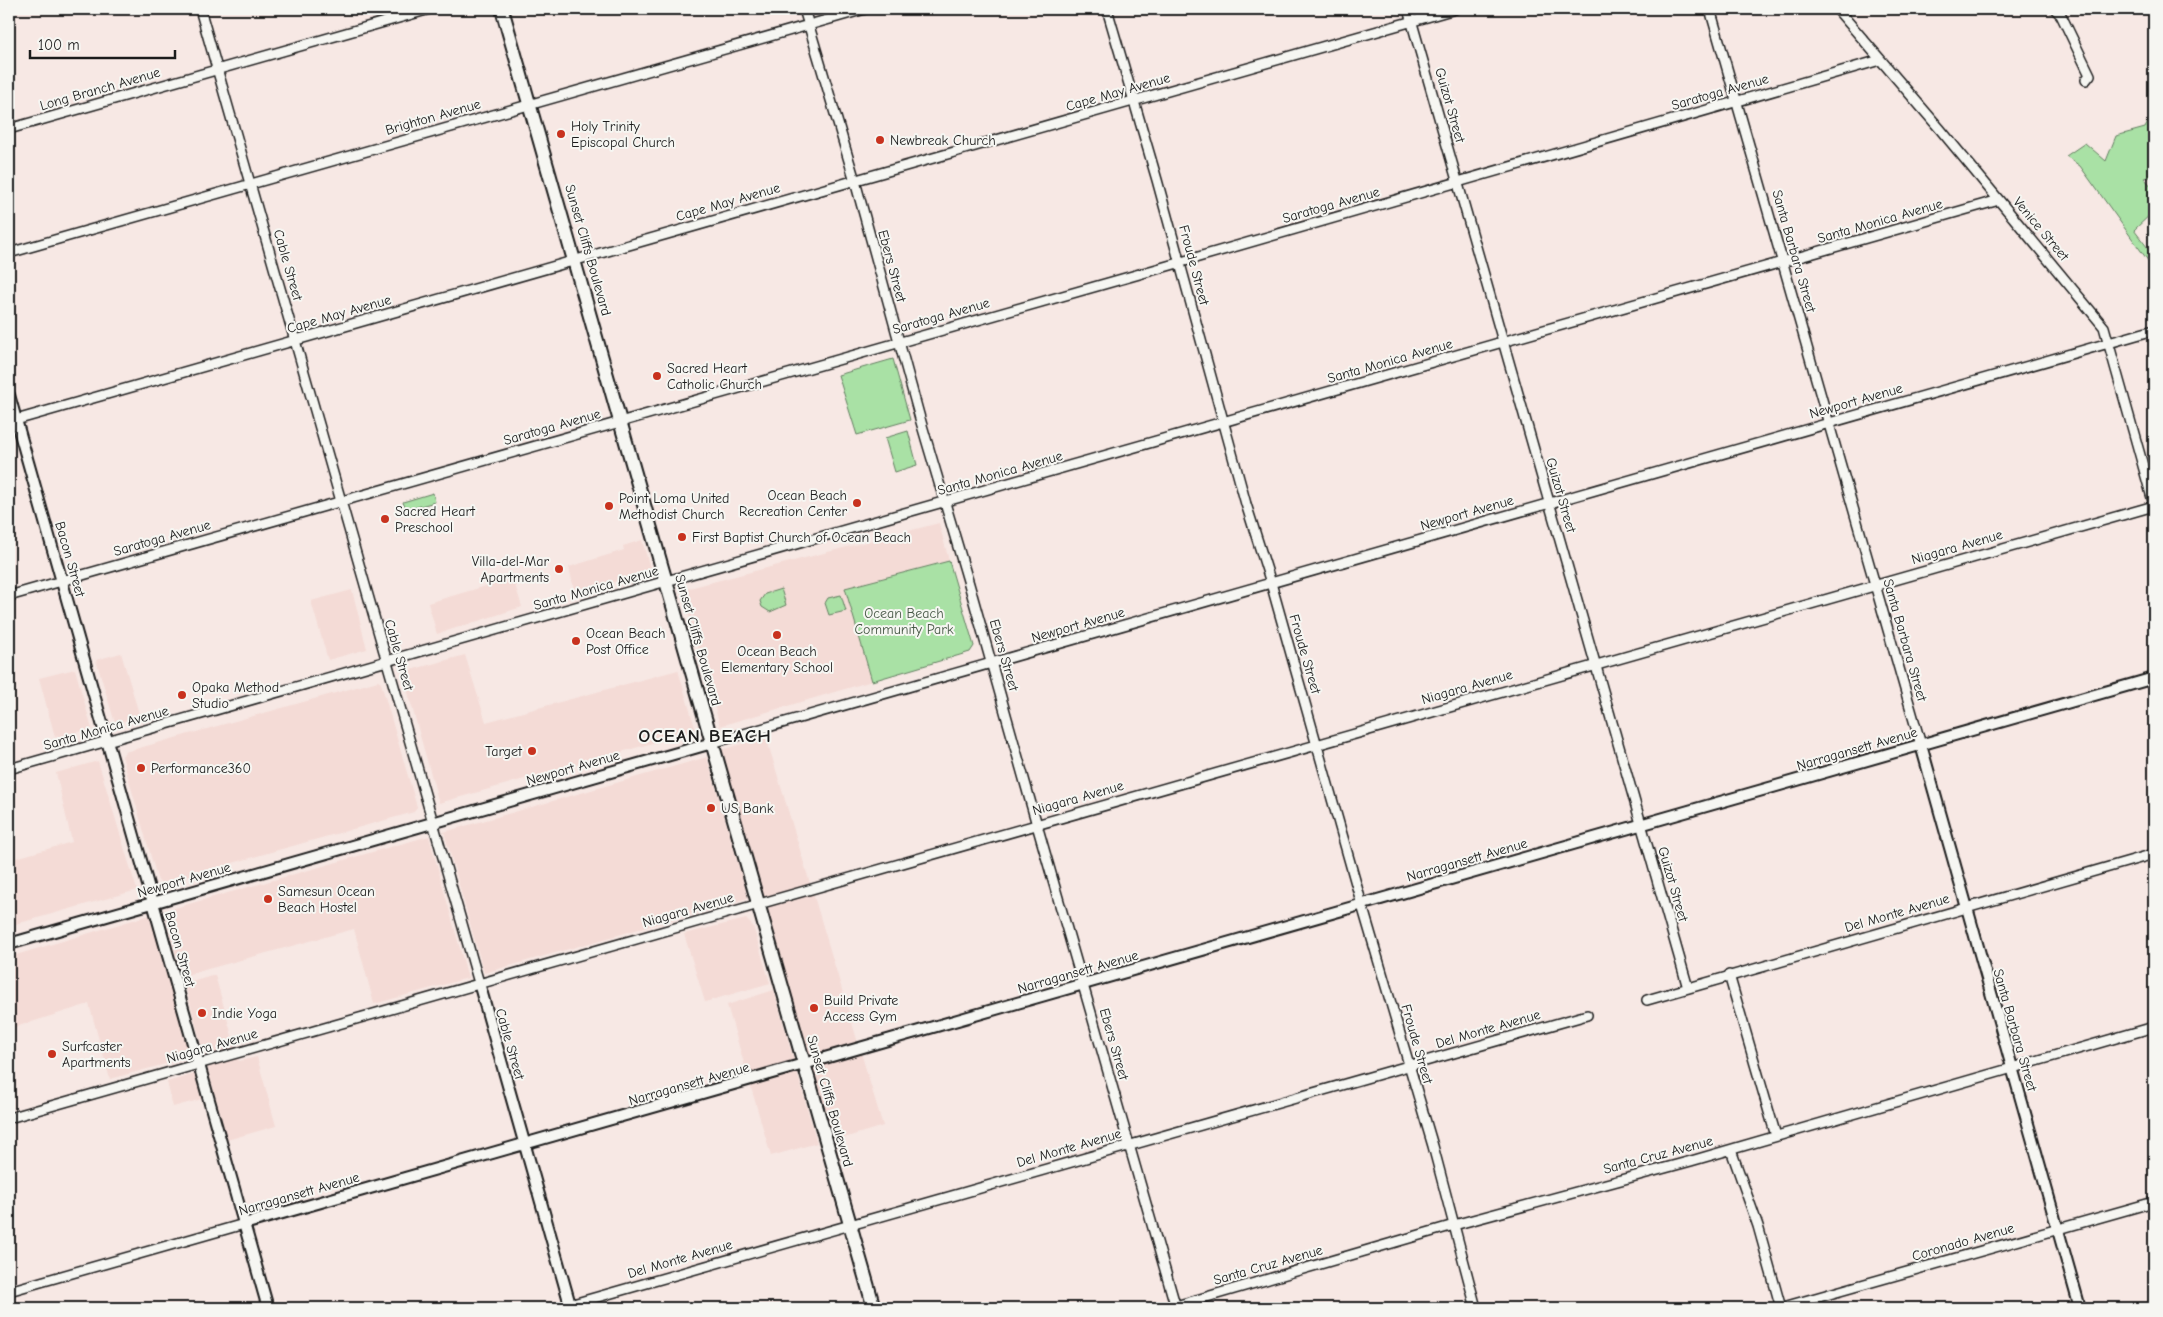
<svg xmlns="http://www.w3.org/2000/svg" width="2163" height="1317" viewBox="0 0 2163 1317" font-family="'Comic Neue',sans-serif">
	<style>
		.built { fill: #f4dbd6 }
		.green { fill: #a9e1a5; stroke: #627e60 }
		.lines { fill: none; stroke-linecap: round; stroke-linejoin: round }
		.minor-casing { stroke: #1c1c1c; stroke-width: 12 }
		.tertiary-casing { stroke: #1c1c1c; stroke-width: 14 }
		.secondary-casing { stroke: #1c1c1c; stroke-width: 16 }
		.minor { stroke: #f6f6f2; stroke-width: 9 }
		.tertiary { stroke: #f6f6f2; stroke-width: 10 }
		.secondary { stroke: #f6f6f2; stroke-width: 12 }
		.poi-dot { fill: #c8321e; stroke: #f6f6f2; stroke-width: 2 }
		.labels { text-anchor: middle; dominant-baseline: central; stroke-width: 4; stroke-linejoin: round; paint-order: stroke }
		.street-label { font-size: 14px; fill: #1c1c1c; stroke: #f6f6f2 }
		.poi-label { font-size: 14px; fill: #1c1c1c; stroke: #f6f6f2; text-anchor: start }
		.park-label { font-size: 14px; fill: #465745; stroke: #f6f6f2 }
		.district-label { font-size: 19px; font-weight: bold; letter-spacing: 1px; fill: #1c1c1c; stroke: #f6f6f2 }
	</style>
	<rect width="100%" height="100%" fill="#f7e8e4"/>
	<filter id="ink" filterUnits="userSpaceOnUse"><feTurbulence type="fractalNoise" baseFrequency=".02" numOctaves="2"/><feDisplacementMap in="SourceGraphic" scale="10" xChannelSelector="R" yChannelSelector="G"/><feConvolveMatrix kernelMatrix="1 2 1 2 8 2 1 2 1" color-interpolation-filters="sRGB"/></filter>
	<g filter="url(#ink)">
		<path class="built" d="M 939,523 L 949,561 L 845,588 L 872,681 L 720,726 L 682,590 Z
			M 642,540 L 650,568 L 649,571 L 575,594 L 569,567 L 624,550 L 623,546 Z
			M 513,578 L 522,607 L 437,634 L 428,603 Z
			M 352,590 L 367,649 L 328,660 L 311,601 Z
			M 121,653 L 140,717 L 115,723 L 96,660 Z
			M 465,655 L 486,722 L 678,670 L 696,731 L 439,803 L 403,675 L 407,671 Z
			M 75,669 L 92,729 L 55,737 L 39,678 Z
			M 378,681 L 381,683 L 417,807 L 414,812 L 161,883 L 158,881 L 122,756 L 125,752 Z
			M 766,737 L 883,1126 L 834,1141 L 721,750 Z
			M 707,757 L 748,898 L 484,973 L 444,832 Z
			M 98,761 L 137,890 L 9,926 L 9,860 L 72,842 L 56,773 Z
			M 429,836 L 468,978 L 374,1004 L 354,929 L 182,976 L 164,911 Z
			M 150,915 L 191,1057 L 110,1079 L 89,1004 L 9,1029 L 9,957 Z
			M 746,919 L 753,926 L 770,983 L 705,1002 L 684,934 Z
			M 215,975 L 239,1061 L 257,1057 L 276,1126 L 227,1140 L 185,984 Z
			M 774,990 L 817,1143 L 771,1156 L 727,1005 Z
			M 195,1074 L 202,1099 L 173,1107 L 167,1082 Z"/>
		<path class="green" d="M 2154,111 L 2154,176 L 2144,178 L 2154,189 L 2154,211 L 2134,230 L 2154,256 L 2154,269 L 2080,166 L 2066,156 L 2085,143 L 2106,161 L 2116,136 L 2145,128 Z
			M 893,359 L 910,420 L 857,435 L 838,375 Z
			M 908,431 L 917,465 L 895,472 L 885,438 Z
			M 433,493 L 435,502 L 406,510 L 403,502 Z
			M 949,561 L 974,646 L 970,652 L 872,681 L 845,588 Z
			M 781,589 L 786,605 L 770,612 L 762,607 L 760,601 L 765,594 Z
			M 841,595 L 846,611 L 829,615 L 825,603 L 828,598 Z"/>
		<g class="lines">
			<defs>
				<path id="minor" d="M 200,9 L 479,983
					M 804,9 L 855,181 L 921,422 L 969,584 L 1037,825 L 1176,1308
					M 1107,9 L 1157,180 L 1246,504 L 1271,583 L 1362,905 L 1433,1146 L 1476,1308
					M 1408,9 L 1688,988
					M 1710,9 L 1921,745
					M 1837,9 L 1940,129 L 2104,327 L 2154,505
					M 2055,9 L 2061,15 L 2090,75 L 2086,80
					M 9,129 L 430,9
					M 9,253 L 865,9
					M 9,422 L 1455,9
					M 9,596 L 1164,267 L 1880,60
					M 712,743 L 2154,330
					M 9,769 L 1999,200
					M 1729,975 L 1776,1136
					M 1647,1000 L 2154,854
					M 9,1118 L 2154,506
					M 1731,1150 L 1758,1226 L 1781,1308
					M 9,1291 L 244,1224
					M 559,1308 L 1587,1015
					M 1169,1308 L 1454,1225 L 1691,1161 L 2154,1027
					M 1780,1308 L 2154,1202"/>
				<path id="tertiary" d="M 9,395 L 268,1308
					M 1921,745 L 2080,1308
					M 9,944 L 712,743
					M 479,983 L 571,1308
					M 244,1224 L 2154,678"/>
				<path id="secondary" d="M 502,9 L 874,1308"/>
			</defs>
			<use href="#minor" class="minor-casing"/>
			<use href="#tertiary" class="tertiary-casing"/>
			<use href="#secondary" class="secondary-casing"/>
			<use href="#minor" class="minor"/>
			<use href="#tertiary" class="tertiary"/>
			<use href="#secondary" class="secondary"/>
		</g>
	</g>
	<g class="poi-dot">
		<circle cx="561" cy="134" r="5"/>
		<circle cx="880" cy="140" r="5"/>
		<circle cx="657" cy="376" r="5"/>
		<circle cx="857" cy="503" r="5"/>
		<circle cx="609" cy="506" r="5"/>
		<circle cx="385" cy="519" r="5"/>
		<circle cx="682" cy="537" r="5"/>
		<circle cx="559" cy="569" r="5"/>
		<circle cx="777" cy="635" r="5"/>
		<circle cx="576" cy="641" r="5"/>
		<circle cx="182" cy="695" r="5"/>
		<circle cx="532" cy="751" r="5"/>
		<circle cx="141" cy="768" r="5"/>
		<circle cx="711" cy="808" r="5"/>
		<circle cx="268" cy="899" r="5"/>
		<circle cx="814" cy="1008" r="5"/>
		<circle cx="202" cy="1013" r="5"/>
		<circle cx="52" cy="1054" r="5"/>
	</g>
	<g class="labels">
		<g class="street-label">
			<text transform="translate(100 89) rotate(-16)">Long Branch Avenue</text>
			<text transform="translate(1118 92) rotate(-16)">Cape May Avenue</text>
			<text transform="translate(1720 92) rotate(-16)">Saratoga Avenue</text>
			<text transform="translate(1450 105) rotate(74)">Guizot Street</text>
			<text transform="translate(433 117) rotate(-16)">Brighton Avenue</text>
			<text transform="translate(728 202) rotate(-16)">Cape May Avenue</text>
			<text transform="translate(1331 205) rotate(-16)">Saratoga Avenue</text>
			<text transform="translate(1880 221) rotate(-16)">Santa Monica Avenue</text>
			<text transform="translate(2041 229) rotate(50)">Venice Street</text>
			<text transform="translate(588 250) rotate(74)">Sunset Cliffs Boulevard</text>
			<text transform="translate(1794 251) rotate(74)">Santa Barbara Street</text>
			<text transform="translate(288 265) rotate(74)">Cable Street</text>
			<text transform="translate(1194 265) rotate(75)">Froude Street</text>
			<text transform="translate(892 266) rotate(75)">Ebers Street</text>
			<text transform="translate(339 314) rotate(-16)">Cape May Avenue</text>
			<text transform="translate(941 316) rotate(-16)">Saratoga Avenue</text>
			<text transform="translate(1390 361) rotate(-16)">Santa Monica Avenue</text>
			<text transform="translate(1856 401) rotate(-16)">Newport Avenue</text>
			<text transform="translate(552 427) rotate(-16)">Saratoga Avenue</text>
			<text transform="translate(1000 473) rotate(-16)">Santa Monica Avenue</text>
			<text transform="translate(1561 495) rotate(74)">Guizot Street</text>
			<text transform="translate(1467 513) rotate(-16)">Newport Avenue</text>
			<text transform="translate(162 538) rotate(-16)">Saratoga Avenue</text>
			<text transform="translate(1957 547) rotate(-16)">Niagara Avenue</text>
			<text transform="translate(70 559) rotate(74)">Bacon Street</text>
			<text transform="translate(596 588) rotate(-16)">Santa Monica Avenue</text>
			<text transform="translate(1078 625) rotate(-16)">Newport Avenue</text>
			<text transform="translate(698 640) rotate(74)">Sunset Cliffs Boulevard</text>
			<text transform="translate(1905 640) rotate(74)">Santa Barbara Street</text>
			<text transform="translate(1305 654) rotate(74)">Froude Street</text>
			<text transform="translate(399 655) rotate(74)">Cable Street</text>
			<text transform="translate(1004 655) rotate(74)">Ebers Street</text>
			<text transform="translate(1467 687) rotate(-16)">Niagara Avenue</text>
			<text transform="translate(106 728) rotate(-16)">Santa Monica Avenue</text>
			<text transform="translate(1857 749) rotate(-16)">Narragansett Avenue</text>
			<text transform="translate(573 768) rotate(-16)">Newport Avenue</text>
			<text transform="translate(1078 798) rotate(-16)">Niagara Avenue</text>
			<text transform="translate(1467 860) rotate(-16)">Narragansett Avenue</text>
			<text transform="translate(184 880) rotate(-16)">Newport Avenue</text>
			<text transform="translate(1673 884) rotate(74)">Guizot Street</text>
			<text transform="translate(688 910) rotate(-16)">Niagara Avenue</text>
			<text transform="translate(1897 913) rotate(-16)">Del Monte Avenue</text>
			<text transform="translate(180 949) rotate(74)">Bacon Street</text>
			<text transform="translate(1078 972) rotate(-16)">Narragansett Avenue</text>
			<text transform="translate(1488 1029) rotate(-16)">Del Monte Avenue</text>
			<text transform="translate(2015 1030) rotate(74)">Santa Barbara Street</text>
			<text transform="translate(510 1044) rotate(74)">Cable Street</text>
			<text transform="translate(1114 1044) rotate(74)">Ebers Street</text>
			<text transform="translate(1417 1044) rotate(74)">Froude Street</text>
			<text transform="translate(212 1046) rotate(-16)">Niagara Avenue</text>
			<text transform="translate(689 1084) rotate(-16)">Narragansett Avenue</text>
			<text transform="translate(830 1101) rotate(74)">Sunset Cliffs Boulevard</text>
			<text transform="translate(1069 1148) rotate(-16)">Del Monte Avenue</text>
			<text transform="translate(1658 1155) rotate(-15)">Santa Cruz Avenue</text>
			<text transform="translate(299 1194) rotate(-16)">Narragansett Avenue</text>
			<text transform="translate(1963 1242) rotate(-16)">Coronado Avenue</text>
			<text transform="translate(680 1259) rotate(-16)">Del Monte Avenue</text>
			<text transform="translate(1268 1265) rotate(-16)">Santa Cruz Avenue</text>
		</g>
		<g class="poi-label">
			<text x="571" y="126">Holy Trinity<tspan x="571" dy="16">Episcopal Church</tspan></text>
			<text x="890" y="140">Newbreak Church</text>
			<text x="667" y="368">Sacred Heart<tspan x="667" dy="16">Catholic Church</tspan></text>
			<text x="847" y="495" text-anchor="end">Ocean Beach<tspan x="847" dy="16">Recreation Center</tspan></text>
			<text x="619" y="498">Point Loma United<tspan x="619" dy="16">Methodist Church</tspan></text>
			<text x="395" y="511">Sacred Heart<tspan x="395" dy="16">Preschool</tspan></text>
			<text x="692" y="537">First Baptist Church of Ocean Beach</text>
			<text x="549" y="561" text-anchor="end">Villa-del-Mar<tspan x="549" dy="16">Apartments</tspan></text>
			<text x="586" y="633">Ocean Beach<tspan x="586" dy="16">Post Office</tspan></text>
			<text x="777" y="651" text-anchor="middle">Ocean Beach<tspan x="777" dy="16">Elementary School</tspan></text>
			<text x="192" y="687">Opaka Method<tspan x="192" dy="16">Studio</tspan></text>
			<text x="522" y="751" text-anchor="end">Target</text>
			<text x="151" y="768">Performance360</text>
			<text x="721" y="808">US Bank</text>
			<text x="278" y="891">Samesun Ocean<tspan x="278" dy="16">Beach Hostel</tspan></text>
			<text x="824" y="1000">Build Private<tspan x="824" dy="16">Access Gym</tspan></text>
			<text x="212" y="1013">Indie Yoga</text>
			<text x="62" y="1046">Surfcaster<tspan x="62" dy="16">Apartments</tspan></text>
		</g>
		<g class="park-label">
			<text x="904" y="613">Ocean Beach<tspan x="904" dy="16">Community Park</tspan></text>
		</g>
		<g class="district-label">
			<text x="705" y="736">OCEAN BEACH</text>
		</g>
	</g>
	<rect width="2163" height="1317" fill="none" stroke="#f6f6f2" stroke-width="30"/>
	<rect x="15" y="15" width="2133" height="1287" fill="none" stroke="#1c1c1c" stroke-width="2" filter="url(#ink)"/>
	<path d="M30 50v8h145v-8" fill="none" stroke="#1c1c1c" stroke-width="2.5"/>
	<text x="38" y="50" font-size="15" fill="#1c1c1c" stroke="#f6f6f2" stroke-width="4" paint-order="stroke">100 m</text>
</svg>
